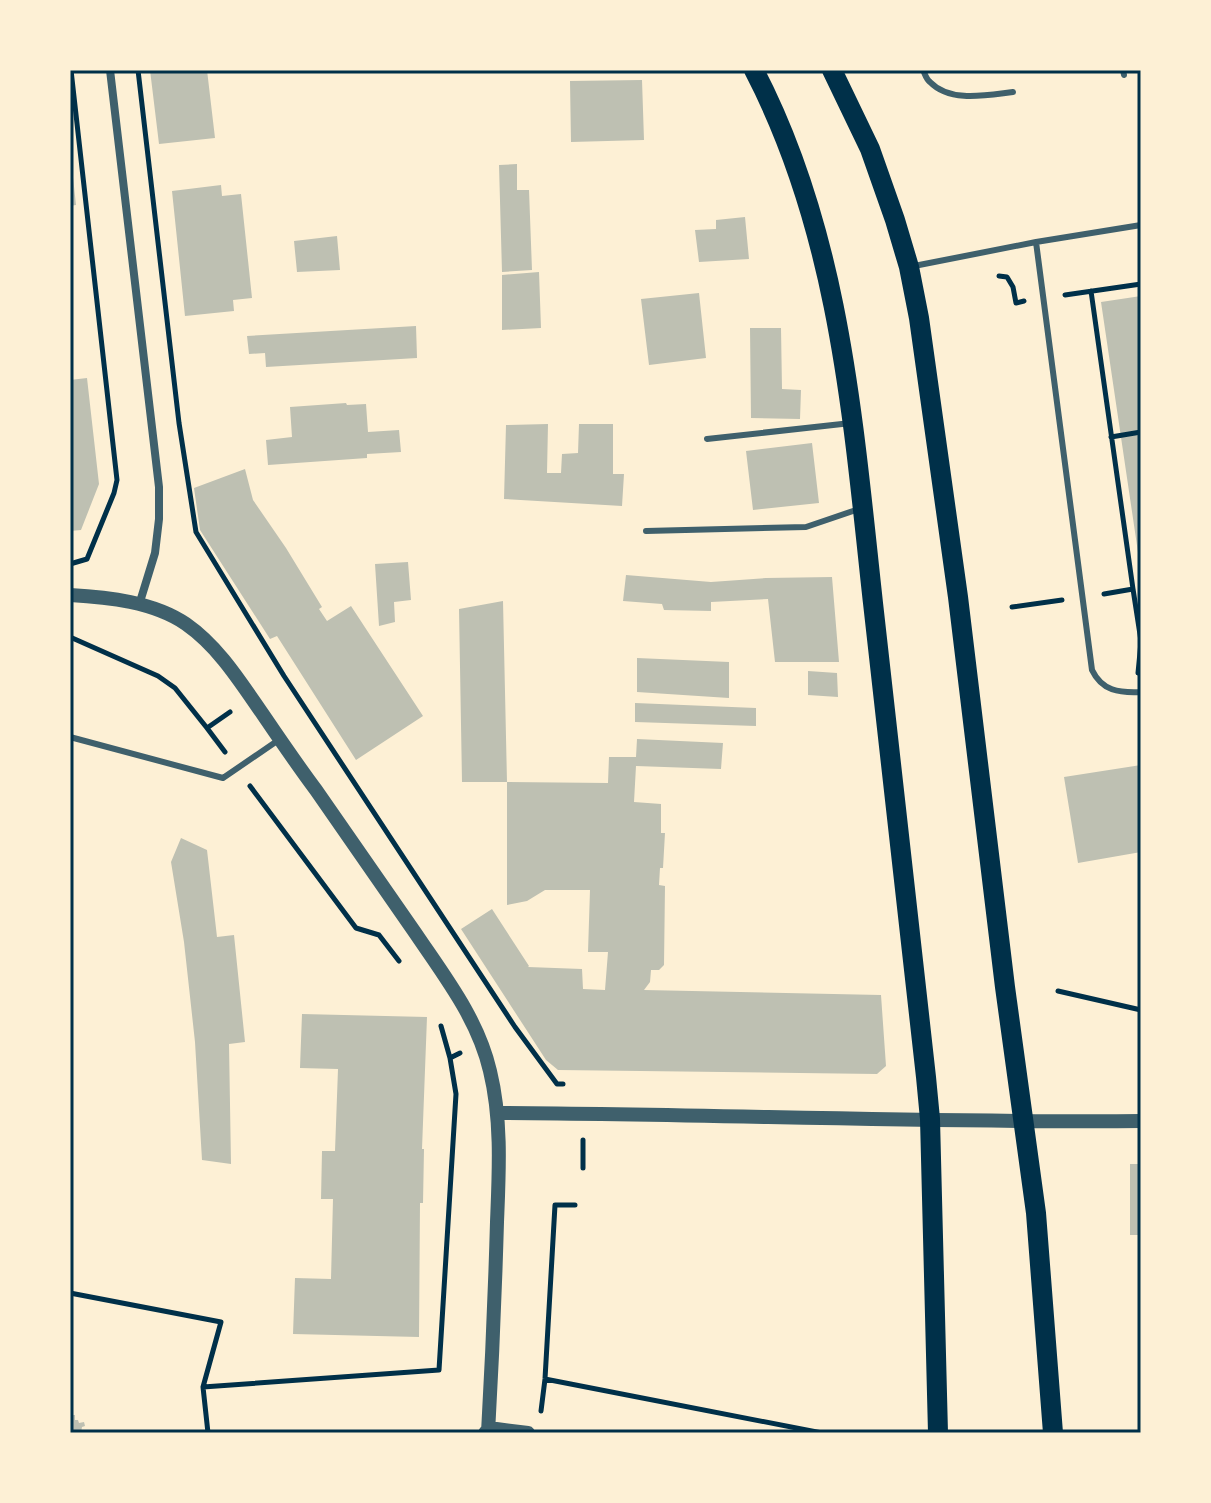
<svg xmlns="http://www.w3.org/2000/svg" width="1211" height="1503" viewBox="0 0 1211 1503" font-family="'DejaVu Sans',sans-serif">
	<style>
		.building { fill: #bec0b2 }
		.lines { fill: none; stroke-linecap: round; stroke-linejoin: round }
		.path { stroke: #003049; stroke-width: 5 }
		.service { stroke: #3f606c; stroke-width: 6 }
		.minor { stroke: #3f606c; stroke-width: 8 }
		.tertiary { stroke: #3f606c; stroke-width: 14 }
		.primary { stroke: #003049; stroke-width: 20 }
		.neatline { fill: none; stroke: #003049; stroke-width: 3 }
	</style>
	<rect width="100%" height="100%" fill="#fdf0d5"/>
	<path class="building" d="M 150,70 L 207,70 L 215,138 L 159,144 Z
		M 642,80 L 644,140 L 571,142 L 570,81 Z
		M 517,164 L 517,190 L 529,190 L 532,270 L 502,272 L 499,165 Z
		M 70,168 L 72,168 L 76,205 L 70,206 Z
		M 221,185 L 222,196 L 241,194 L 252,298 L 233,300 L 234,311 L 185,316 L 172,191 Z
		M 745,217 L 749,259 L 699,262 L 695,230 L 716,229 L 716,220 Z
		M 337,236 L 340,270 L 297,272 L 294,241 Z
		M 539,272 L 541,328 L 502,330 L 502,275 Z
		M 699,293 L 706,358 L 649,365 L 641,299 Z
		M 1141,296 L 1141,558 L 1139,559 L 1101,302 Z
		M 416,326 L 417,358 L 266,367 L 265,353 L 249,354 L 247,336 Z
		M 750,328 L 781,328 L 782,389 L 801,390 L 800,419 L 751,418 Z
		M 87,378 L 99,484 L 81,530 L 70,531 L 70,380 Z
		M 346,403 L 347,405 L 366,404 L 368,432 L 399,430 L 401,452 L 367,454 L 367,458 L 268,465 L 266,440 L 292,437 L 290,407 Z
		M 548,424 L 547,473 L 561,473 L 562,454 L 578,453 L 579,424 L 613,424 L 613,474 L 624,474 L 622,506 L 504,499 L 506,425 Z
		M 812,443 L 819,503 L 753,510 L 746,451 Z
		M 245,469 L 253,500 L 286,548 L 322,607 L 319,609 L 327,621 L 351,606 L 423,716 L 356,760 L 277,636 L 270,639 L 200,530 L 194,488 Z
		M 408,562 L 411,600 L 394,602 L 395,622 L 379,626 L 375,564 Z
		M 626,575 L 711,582 L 766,578 L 832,577 L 839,662 L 775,662 L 768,599 L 711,602 L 711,611 L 664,610 L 662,604 L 623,601 Z
		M 503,601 L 507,782 L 462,782 L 459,609 Z
		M 637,658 L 729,662 L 729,698 L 637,692 Z
		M 808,671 L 837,673 L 838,697 L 808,695 Z
		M 635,703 L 756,708 L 756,726 L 635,722 Z
		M 637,739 L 723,743 L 721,769 L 636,766 L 634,802 L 661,804 L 661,833 L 665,833 L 663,868 L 660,868 L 659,885 L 665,886 L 664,965 L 659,970 L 651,970 L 650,982 L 644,990 L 881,995 L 886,1066 L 877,1074 L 558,1070 L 546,1060 L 461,929 L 492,909 L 529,966 L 528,967 L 582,969 L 583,989 L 605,990 L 608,952 L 588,952 L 590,890 L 545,890 L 527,901 L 507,905 L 507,782 L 608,783 L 609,757 L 636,757 Z
		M 1141,765 L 1141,852 L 1078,863 L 1064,777 Z
		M 181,838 L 207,850 L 217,937 L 234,935 L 245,1042 L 229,1044 L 231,1164 L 202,1160 L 195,1042 L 184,942 L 171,862 Z
		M 302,1014 L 427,1017 L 422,1149 L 424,1149 L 423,1203 L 420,1203 L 419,1337 L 293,1334 L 295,1278 L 331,1279 L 333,1199 L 321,1199 L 322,1151 L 335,1151 L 338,1069 L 300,1068 Z
		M 1130,1164 L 1141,1164 L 1141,1235 L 1130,1235 Z
		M 70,1415 L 75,1415 L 75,1420 L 78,1420 L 79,1423 L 84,1422 L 85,1426 L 82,1427 L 81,1433 L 70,1433 Z"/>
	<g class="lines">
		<path class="path" d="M 138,70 L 179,423 L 196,532 L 284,676 L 515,1027 L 557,1084 L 563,1084
			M 999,276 L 1007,277 L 1013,287 L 1016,303 L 1024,301
			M 1091,291 L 1133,589
			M 1065,295 L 1141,284
			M 1111,437 L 1141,432
			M 70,564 L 87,559 L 114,493 L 117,480 L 71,70
			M 1104,594 L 1133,589 L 1141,641
			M 1012,607 L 1062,600
			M 70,637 L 158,676 L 175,688 L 207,728
			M 1138,673 L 1141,642
			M 225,752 L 207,728 L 230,712
			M 250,786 L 356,928 L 379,935 L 399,961
			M 1058,991 L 1141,1010
			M 441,1026 L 450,1058
			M 583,1140 L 583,1168
			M 70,1293 L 221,1322 L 203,1387 L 208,1433
			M 545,1379 L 822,1433
			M 203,1387 L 439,1370 L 456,1094 L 450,1058 L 460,1053
			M 541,1411 L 545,1379 L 555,1205 L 575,1205"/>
		<path class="service" d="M 923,70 C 925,74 926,79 930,82 C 950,103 987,95 1013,92
			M 1123,70 L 1124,75
			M 1141,225 L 1036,242 L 1092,670 C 1102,691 1119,693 1141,692
			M 914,266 L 1036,242
			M 707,439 L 851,423
			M 646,531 L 806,527 L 859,509
			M 70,737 L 223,778 L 280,739"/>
		<path class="minor" d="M 110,70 L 159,487 L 159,519 L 155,553 L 139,605"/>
		<path class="tertiary" d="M 70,595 C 108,597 154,602 186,624 C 219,647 241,683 264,716 C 281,741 298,766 316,790 C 349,838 383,886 416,934 C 445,977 478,1019 490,1071 C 502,1120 499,1172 497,1222 C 495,1292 492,1363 488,1433
			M 497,1113 C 712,1114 926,1123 1141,1121
			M 485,1433 L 489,1428 L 528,1433"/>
		<path class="primary" d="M 754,70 C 840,235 853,421 873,603 C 891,761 909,919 926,1077 L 930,1119 L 938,1433
			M 832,70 L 870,149 L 895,220 L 909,267 L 919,318 L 958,597 L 1005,987 L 1036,1213 L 1053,1433"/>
	</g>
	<rect width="1211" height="1503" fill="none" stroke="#fdf0d5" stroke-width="144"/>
	<rect x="72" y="72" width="1067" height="1359" class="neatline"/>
</svg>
